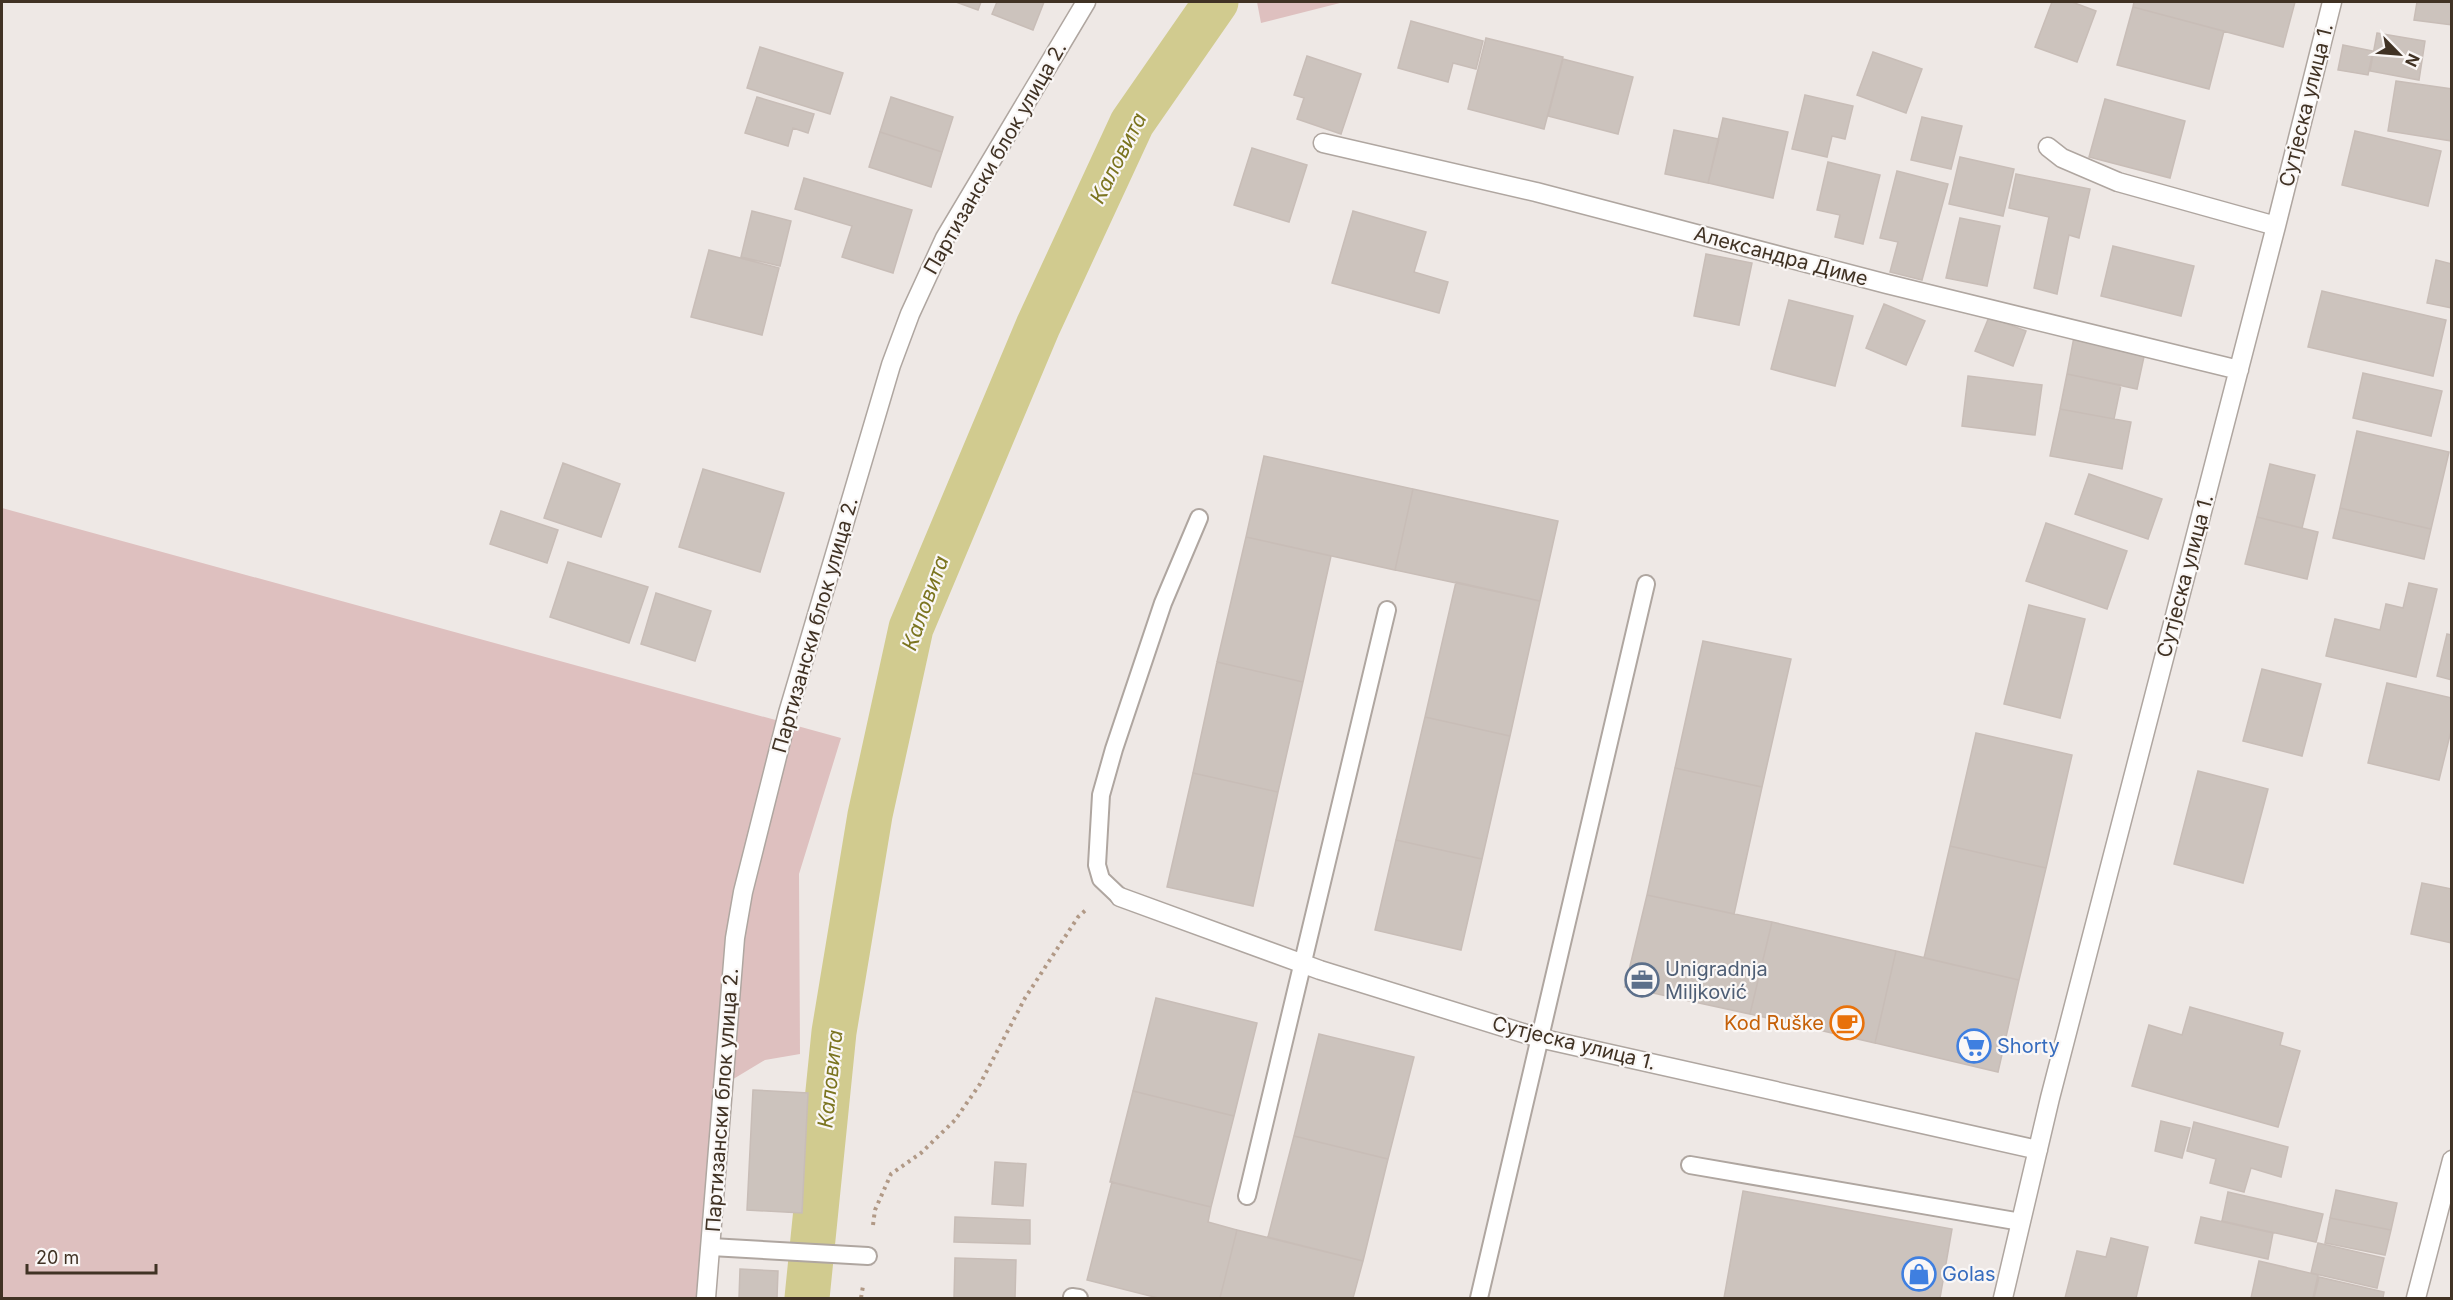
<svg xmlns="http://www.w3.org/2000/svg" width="2453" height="1300" viewBox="0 0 2453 1300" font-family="Inter,sans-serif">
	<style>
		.green { fill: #dec0bf }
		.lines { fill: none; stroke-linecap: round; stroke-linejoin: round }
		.canal { stroke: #d1cb8f; stroke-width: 45 }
		.building { fill: #ccc3bd; stroke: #c8bdb7; stroke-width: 1.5 }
		.lane-casing { stroke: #afa6a0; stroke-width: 20 }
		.street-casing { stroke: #afa6a0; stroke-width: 21 }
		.path { stroke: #b19986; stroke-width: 4; stroke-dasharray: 3 4.5; stroke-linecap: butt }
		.lane { stroke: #fff; stroke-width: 16 }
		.street { stroke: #fff; stroke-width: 18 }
		.labels { text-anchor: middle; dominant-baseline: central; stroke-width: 4.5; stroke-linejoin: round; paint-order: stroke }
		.street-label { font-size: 20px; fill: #403224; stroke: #faf7f6 }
		.service-label { font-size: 20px; fill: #4e5e75; stroke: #faf7f6; text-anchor: start }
		.food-label { font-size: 20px; fill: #c56008; stroke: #faf7f6; text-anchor: end }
		.shop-label { font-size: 20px; fill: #366cbe; stroke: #faf7f6; text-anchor: start }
		.water-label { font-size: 21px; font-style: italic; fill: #7b741f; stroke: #faf7f6 }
	</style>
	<rect width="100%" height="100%" fill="#eee8e5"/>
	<path class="green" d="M 1257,2 L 1344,2 L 1261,23 Z
		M 2,508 L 841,738 L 799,874 L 800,1054 L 765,1060 L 725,1084 L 706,1298 L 2,1298 Z"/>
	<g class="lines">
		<path class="canal" d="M 807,1298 L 834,1032 L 870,815 L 911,628 L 1038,326 L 1132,123 L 1216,2"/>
	</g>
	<path class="building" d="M 956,2 L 981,2 L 978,10 Z
		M 997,2 L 1044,2 L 1033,30 L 992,14 Z
		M 2052,2 L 2072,2 L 2096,11 L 2077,62 L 2035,47 Z
		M 2134,2 L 2295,2 L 2283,47 L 2133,7 Z
		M 2417,2 L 2452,2 L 2452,25 L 2414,20 Z
		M 2133,7 L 2224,31 L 2209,89 L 2117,65 Z
		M 1411,21 L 1483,41 L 1476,69 L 1453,63 L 1448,82 L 1398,68 Z
		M 2377,33 L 2425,41 L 2419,80 L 2370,71 Z
		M 1486,38 L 1563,57 L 1544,129 L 1468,109 Z
		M 2343,45 L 2373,51 L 2368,75 L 2338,70 Z
		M 760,47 L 843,73 L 830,114 L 747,88 Z
		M 1873,52 L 1922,69 L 1906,113 L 1857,95 Z
		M 1307,56 L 1361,74 L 1341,134 L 1297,119 L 1304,98 L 1294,95 Z
		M 1563,59 L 1633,77 L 1618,134 L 1548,116 Z
		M 2396,81 L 2452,89 L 2452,141 L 2388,131 Z
		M 1805,95 L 1853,106 L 1845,139 L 1832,136 L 1827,157 L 1792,149 Z
		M 757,97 L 814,114 L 808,133 L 793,128 L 788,146 L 745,133 Z
		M 891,97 L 953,117 L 942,152 L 880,132 Z
		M 2105,99 L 2185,121 L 2170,178 L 2089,157 Z
		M 1922,117 L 1962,126 L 1951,169 L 1911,160 Z
		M 1723,118 L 1788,132 L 1773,198 L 1708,183 Z
		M 1674,130 L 1719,139 L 1708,183 L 1665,174 Z
		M 2355,131 L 2441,151 L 2428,206 L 2342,185 Z
		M 880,132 L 942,152 L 931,187 L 869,167 Z
		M 1252,148 L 1307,165 L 1289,222 L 1234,205 Z
		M 1960,157 L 2014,169 L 2003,216 L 1949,204 Z
		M 1828,162 L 1880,175 L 1863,244 L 1835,237 L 1840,215 L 1817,210 Z
		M 1897,171 L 1948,184 L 1922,280 L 1890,272 L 1898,242 L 1880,238 Z
		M 2016,174 L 2090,189 L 2079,238 L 2069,235 L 2057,294 L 2034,288 L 2049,217 L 2009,208 Z
		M 804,178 L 912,210 L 893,273 L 842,257 L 852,226 L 795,209 Z
		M 752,211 L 791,221 L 780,266 L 741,257 Z
		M 1353,211 L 1426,232 L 1414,272 L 1448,282 L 1439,313 L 1332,283 Z
		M 1960,218 L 2000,226 L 1987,286 L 1946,278 Z
		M 2113,246 L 2194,266 L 2181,316 L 2101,296 Z
		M 709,250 L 779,268 L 762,335 L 691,317 Z
		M 1706,254 L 1752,263 L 1739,325 L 1694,316 Z
		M 2436,260 L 2452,264 L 2452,308 L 2427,303 Z
		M 2322,291 L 2446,320 L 2433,376 L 2308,347 Z
		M 1789,300 L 1853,316 L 1835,386 L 1771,369 Z
		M 1884,304 L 1925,321 L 1906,365 L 1866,348 Z
		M 1989,317 L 2026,331 L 2013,366 L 1975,351 Z
		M 2074,337 L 2145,352 L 2137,389 L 2067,374 Z
		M 2363,373 L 2442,391 L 2431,436 L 2353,418 Z
		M 2067,374 L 2121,385 L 2114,419 L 2060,409 Z
		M 1968,376 L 2042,385 L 2035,435 L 1962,426 Z
		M 2060,409 L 2131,422 L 2122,469 L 2050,456 Z
		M 2357,431 L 2449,452 L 2431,529 L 2340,508 Z
		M 1264,456 L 1413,489 L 1395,570 L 1246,537 Z
		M 563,463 L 620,484 L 601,537 L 544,518 Z
		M 2270,464 L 2315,475 L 2302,528 L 2257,517 Z
		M 703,469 L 784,493 L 760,572 L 679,547 Z
		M 2089,474 L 2162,499 L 2148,539 L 2075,514 Z
		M 1413,489 L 1558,521 L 1540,601 L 1395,570 Z
		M 2340,508 L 2431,529 L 2424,559 L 2333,538 Z
		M 501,511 L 558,530 L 547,563 L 490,544 Z
		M 2257,517 L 2318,532 L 2307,579 L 2245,564 Z
		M 2046,523 L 2127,551 L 2107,609 L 2026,581 Z
		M 1246,537 L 1331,556 L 1303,682 L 1217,662 Z
		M 568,562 L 648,587 L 629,643 L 550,617 Z
		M 1456,582 L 1540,601 L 1510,736 L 1425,717 Z
		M 2409,583 L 2437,589 L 2416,677 L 2326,656 L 2335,619 L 2380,630 L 2386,604 L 2403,608 Z
		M 656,593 L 711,611 L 695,661 L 641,644 Z
		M 2029,605 L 2085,619 L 2060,718 L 2004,704 Z
		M 2447,634 L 2452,635 L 2452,680 L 2437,676 Z
		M 1703,641 L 1791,659 L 1762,787 L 1675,768 Z
		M 1217,662 L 1303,682 L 1278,792 L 1193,773 Z
		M 2262,669 L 2321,684 L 2302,756 L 2243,741 Z
		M 2387,683 L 2452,698 L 2452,727 L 2439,780 L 2368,763 Z
		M 1425,717 L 1510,736 L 1482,859 L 1396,840 Z
		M 1976,733 L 2072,755 L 2046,868 L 1950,846 Z
		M 1675,768 L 1762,787 L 1734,914 L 1647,895 Z
		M 2198,771 L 2268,789 L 2243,883 L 2174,864 Z
		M 1193,773 L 1278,792 L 1253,906 L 1167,887 Z
		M 1396,840 L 1482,859 L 1461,950 L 1375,930 Z
		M 1950,846 L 2046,868 L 2019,980 L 1924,958 Z
		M 2422,883 L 2452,889 L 2452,943 L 2411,934 Z
		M 1647,895 L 1772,922 L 1750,1014 L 1625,987 Z
		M 1772,922 L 1896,951 L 1875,1043 L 1750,1014 Z
		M 1896,951 L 2019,980 L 1998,1072 L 1875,1043 Z
		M 1156,998 L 1257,1023 L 1234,1116 L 1133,1091 Z
		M 2190,1007 L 2283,1033 L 2280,1045 L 2300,1051 L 2278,1127 L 2132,1086 L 2149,1025 L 2182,1035 Z
		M 1319,1034 L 1414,1057 L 1388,1159 L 1294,1136 Z
		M 753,1090 L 808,1093 L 802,1213 L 747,1210 Z
		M 1133,1091 L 1234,1116 L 1211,1207 L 1110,1182 Z
		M 2161,1121 L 2190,1128 L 2182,1158 L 2155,1151 Z
		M 2194,1122 L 2288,1147 L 2281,1177 L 2251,1168 L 2244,1192 L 2210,1183 L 2216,1159 L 2187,1151 Z
		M 1294,1136 L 1388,1159 L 1363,1261 L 1268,1237 Z
		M 995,1162 L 1026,1164 L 1023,1206 L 992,1204 Z
		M 1112,1182 L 1211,1207 L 1208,1222 L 1237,1230 L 1220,1298 L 1158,1298 L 1087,1280 Z
		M 2336,1190 L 2397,1203 L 2391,1230 L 2330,1218 Z
		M 1743,1191 L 1952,1229 L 1940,1298 L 1724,1298 Z
		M 2228,1192 L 2323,1214 L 2316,1242 L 2222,1221 Z
		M 955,1217 L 1030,1220 L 1030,1244 L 954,1242 Z
		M 2201,1217 L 2273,1233 L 2268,1259 L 2195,1243 Z
		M 2330,1218 L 2391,1230 L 2385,1255 L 2325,1243 Z
		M 1237,1230 L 1363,1261 L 1353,1298 L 1220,1298 Z
		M 2111,1238 L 2148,1247 L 2136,1298 L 2065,1298 L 2077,1251 L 2106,1257 Z
		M 2318,1243 L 2384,1258 L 2377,1288 L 2311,1273 Z
		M 955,1258 L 1016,1260 L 1015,1298 L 954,1298 Z
		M 2259,1261 L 2318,1275 L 2313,1298 L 2251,1298 Z
		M 740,1269 L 778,1271 L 777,1298 L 739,1298 Z
		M 2319,1277 L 2384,1292 L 2383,1298 L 2314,1298 Z"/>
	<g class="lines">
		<defs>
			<path id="lane" d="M 1120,897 L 1101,879 L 1097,865 L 1101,795 L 1114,749 L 1163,603 L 1199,518
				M 1690,1165 L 2021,1222
				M 1247,1196 L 1387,610
				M 711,1247 L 868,1256
				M 1072,1297 L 1079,1298
				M 1479,1298 L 1646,584"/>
			<path id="street" d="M 1323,143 L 1536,192 L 1887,284 L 2239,370
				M 2048,147 L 2062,158 L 2118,182 L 2276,226
				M 1120,897 L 1320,970 L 1539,1038 L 2038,1150
				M 706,1298 L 735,938 L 743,892 L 788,713 L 891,365 L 910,314 L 945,238 L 1086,2
				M 2003,1298 L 2050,1098 L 2276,226 L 2332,2
				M 2416,1298 L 2452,1160"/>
		</defs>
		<use href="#lane" class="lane-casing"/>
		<use href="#street" class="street-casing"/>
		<path class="path" d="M 873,1225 L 875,1210 L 891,1174 L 921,1153 L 955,1120 L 980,1084 L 1025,998 L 1078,917 L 1087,909
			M 861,1298 L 863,1286"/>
		<use href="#lane" class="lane"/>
		<use href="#street" class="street"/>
	</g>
	<defs>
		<symbol id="office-ring" viewBox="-11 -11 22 22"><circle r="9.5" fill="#faf7f6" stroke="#5c6f8a" stroke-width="1.5"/><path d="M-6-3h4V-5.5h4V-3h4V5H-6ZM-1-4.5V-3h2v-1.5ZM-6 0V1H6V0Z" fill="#5c6f8a"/></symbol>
		<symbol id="cafe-ring" viewBox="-11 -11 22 22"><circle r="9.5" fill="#faf7f6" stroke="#e8710a" stroke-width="1.5"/><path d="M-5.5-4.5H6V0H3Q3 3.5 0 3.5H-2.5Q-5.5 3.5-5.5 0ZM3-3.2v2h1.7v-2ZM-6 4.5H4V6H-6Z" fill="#e8710a"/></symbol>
		<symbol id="supermarket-ring" viewBox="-11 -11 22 22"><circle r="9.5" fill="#faf7f6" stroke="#3f7fe0" stroke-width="1.5"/><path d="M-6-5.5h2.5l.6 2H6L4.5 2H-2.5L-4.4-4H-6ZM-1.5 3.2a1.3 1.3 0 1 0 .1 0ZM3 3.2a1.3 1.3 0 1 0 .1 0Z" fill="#3f7fe0"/></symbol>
		<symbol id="shop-ring" viewBox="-11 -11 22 22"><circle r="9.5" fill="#faf7f6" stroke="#3f7fe0" stroke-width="1.5"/><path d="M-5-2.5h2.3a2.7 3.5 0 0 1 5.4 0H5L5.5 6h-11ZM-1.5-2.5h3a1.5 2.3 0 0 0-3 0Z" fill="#3f7fe0"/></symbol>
	</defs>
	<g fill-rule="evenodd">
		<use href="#office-ring" x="1623" y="961" width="38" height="38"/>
		<use href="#cafe-ring" x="1828" y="1004" width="38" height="38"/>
		<use href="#supermarket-ring" x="1955" y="1027" width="38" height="38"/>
		<use href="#shop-ring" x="1900" y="1255" width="38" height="38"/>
	</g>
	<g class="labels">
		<g class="street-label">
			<text transform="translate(2306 105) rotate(-76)">Сутјеска улица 1.</text>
			<text transform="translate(995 158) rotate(-60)">Партизански блок улица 2.</text>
			<text transform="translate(1781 256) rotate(15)">Александра Диме</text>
			<text transform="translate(2185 576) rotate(-75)">Сутјеска улица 1.</text>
			<text transform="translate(815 625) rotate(-74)">Партизански блок улица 2.</text>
			<text transform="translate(1574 1043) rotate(14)">Сутјеска улица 1.</text>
			<text transform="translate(722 1100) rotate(-86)">Партизански блок улица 2.</text>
		</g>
		<g class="service-label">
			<text x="1665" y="969">Unigradnja<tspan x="1665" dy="23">Miljković</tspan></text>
		</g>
		<g class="food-label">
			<text x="1824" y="1023">Kod Ruške</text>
		</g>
		<g class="shop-label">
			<text x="1997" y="1046">Shorty</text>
			<text x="1942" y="1274">Golas</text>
		</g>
		<g class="water-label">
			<text transform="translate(1118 158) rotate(-63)">Каловита</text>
			<text transform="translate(925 603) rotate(-70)">Каловита</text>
			<text transform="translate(830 1079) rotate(-84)">Каловита</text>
		</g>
	</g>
	<rect width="2453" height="1300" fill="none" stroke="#403224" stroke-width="6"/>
	<g transform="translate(2399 54) rotate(115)" stroke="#faf7f6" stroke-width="4.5" paint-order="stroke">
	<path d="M0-4.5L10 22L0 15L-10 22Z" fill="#403224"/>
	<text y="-9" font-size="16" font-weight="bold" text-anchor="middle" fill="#403224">N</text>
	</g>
	<path d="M27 1264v9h129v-9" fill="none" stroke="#403224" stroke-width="3"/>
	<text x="36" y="1264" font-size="18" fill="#403224" stroke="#faf7f6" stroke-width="4.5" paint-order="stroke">20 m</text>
</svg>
